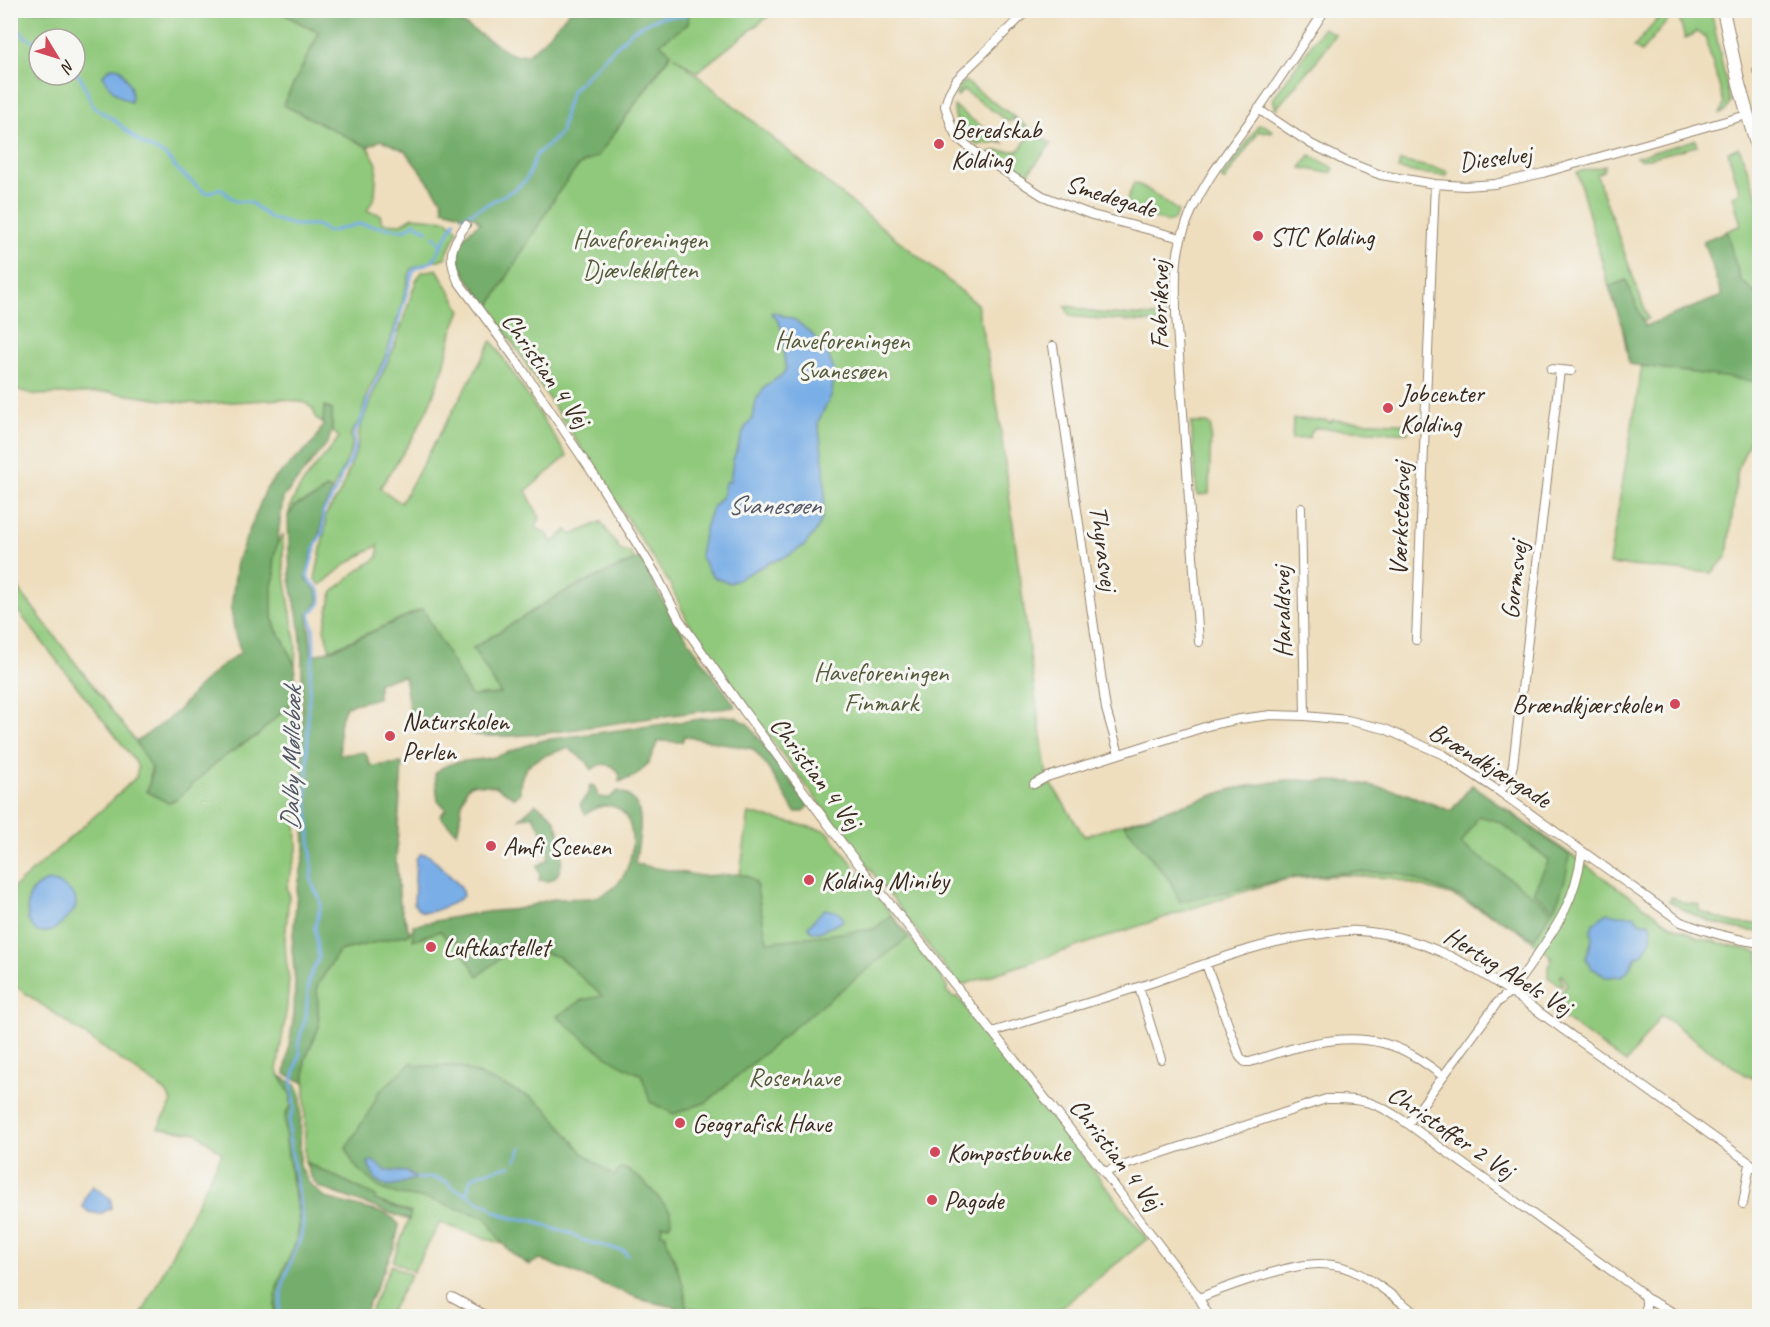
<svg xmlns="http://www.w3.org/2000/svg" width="1770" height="1327" viewBox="0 0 1770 1327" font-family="Caveat,sans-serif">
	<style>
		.green { fill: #90c97c; stroke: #667a4d; stroke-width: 1.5; fill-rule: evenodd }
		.forest { fill: #74ad6c; stroke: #586c45; stroke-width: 1.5 }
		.water { fill: #79aee6; stroke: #5a6c82; stroke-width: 1.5 }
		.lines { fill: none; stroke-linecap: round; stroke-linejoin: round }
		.stream { stroke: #79aee6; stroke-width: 3 }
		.minor-casing { stroke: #94846e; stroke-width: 10 }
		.secondary-casing { stroke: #94846e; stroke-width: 14 }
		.minor { stroke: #fff; stroke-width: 8 }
		.secondary { stroke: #fff; stroke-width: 12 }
		.poi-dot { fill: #d1495b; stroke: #f6f6f2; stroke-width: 2 }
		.labels { text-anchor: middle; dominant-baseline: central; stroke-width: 6; stroke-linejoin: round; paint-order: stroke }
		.poi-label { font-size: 26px; fill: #3b2a1e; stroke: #f6f6f2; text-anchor: start }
		.street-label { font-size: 26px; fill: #3b2a1e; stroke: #f6f6f2 }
		.park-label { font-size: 26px; fill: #545a3a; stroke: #f6f6f2 }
		.water-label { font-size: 27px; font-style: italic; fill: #515864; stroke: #f6f6f2 }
	</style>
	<rect width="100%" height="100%" fill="#f6f6f2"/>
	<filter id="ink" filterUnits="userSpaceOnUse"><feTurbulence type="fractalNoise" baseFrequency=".0167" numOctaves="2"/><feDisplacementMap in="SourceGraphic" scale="12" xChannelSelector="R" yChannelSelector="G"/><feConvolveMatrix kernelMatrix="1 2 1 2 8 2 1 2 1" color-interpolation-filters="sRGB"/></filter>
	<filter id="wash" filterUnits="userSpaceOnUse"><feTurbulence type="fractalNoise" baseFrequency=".008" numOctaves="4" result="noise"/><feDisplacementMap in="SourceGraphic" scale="24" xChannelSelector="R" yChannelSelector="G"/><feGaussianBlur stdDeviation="1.35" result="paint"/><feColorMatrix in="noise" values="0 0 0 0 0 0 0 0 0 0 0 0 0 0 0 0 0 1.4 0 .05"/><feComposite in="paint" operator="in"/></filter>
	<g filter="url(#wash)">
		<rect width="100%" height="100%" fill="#eedebe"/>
		<path class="green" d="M 11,11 L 278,11 L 319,33 L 283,105 L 368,147 L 377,164 L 375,196 L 367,211 L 380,214 L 382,223 L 402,224 L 413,217 L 447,220 L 458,230 L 445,258 L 412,268 L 410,272 L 400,312 L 385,357 L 367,394 L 361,419 L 351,433 L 352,446 L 349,456 L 332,491 L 326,488 L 316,497 L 296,505 L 288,516 C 294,485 322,462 339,437 L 332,431 L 332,410 L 325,406 L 323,424 L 316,418 L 313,409 L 305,403 L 282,399 L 202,404 L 177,402 L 109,392 L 36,395 L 11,388 ZM 39,39 L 75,39 L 75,75 L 39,75 Z
			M 689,11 L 775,11 L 697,72 L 674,56 L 815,173 L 977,304 L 998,409 L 1035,694 L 1047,777 L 1084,836 L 1233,789 L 1286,780 L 1352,782 L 1401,792 L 1451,811 L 1472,785 L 1671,925 L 1699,938 L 1759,952 L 1759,1080 L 1745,1075 L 1661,1015 L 1626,1063 L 1551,1009 L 1567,984 L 1562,975 L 1560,976 L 1563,984 L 1561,986 L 1548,977 L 1548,967 L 1552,959 L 1547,952 L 1511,925 L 1453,896 L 1392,878 L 1344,875 L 1287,879 L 1223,898 L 959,986 L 729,684 L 687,620 L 670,584 L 489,307 L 559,191 L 579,165 L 598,156 L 672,53 L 659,43 L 688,24 Z
			M 1664,11 L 1676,11 L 1641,52 L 1634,47 Z
			M 1677,11 L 1711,11 L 1730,102 C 1728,109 1726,112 1720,114 L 1724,103 L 1705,37 L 1703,37 L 1697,31 L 1693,35 L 1685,38 Z
			M 1323,28 L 1335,34 L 1312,68 L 1309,69 L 1276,109 L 1273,99 Z
			M 965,81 L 1051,144 L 1026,176 L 990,153 L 993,151 L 1018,151 L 1028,138 L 1018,129 L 1021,126 L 1013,119 L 1009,122 L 963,90 L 958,96 L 956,95 L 959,86 Z
			M 954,106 L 1005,144 L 997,142 L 977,145 C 963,134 954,125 954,106 Z
			M 1259,125 L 1264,125 L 1273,131 L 1271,133 L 1267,131 L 1265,133 L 1259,131 L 1224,181 L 1221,178 Z
			M 1695,140 L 1697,146 L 1641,160 L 1636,157 Z
			M 1739,147 L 1759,200 L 1759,297 L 1741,280 L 1732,256 L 1727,231 L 1741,225 L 1733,196 L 1740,193 L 1728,152 Z
			M 1310,155 L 1334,168 L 1332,172 L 1328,173 L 1301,168 Z
			M 1400,161 L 1448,171 L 1447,176 L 1418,173 L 1398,169 Z
			M 1605,166 L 1603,171 L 1597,174 L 1597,176 L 1648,319 L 1643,322 L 1626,280 L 1609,287 L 1577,172 Z
			M 1134,183 L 1144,187 L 1178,211 L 1174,220 L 1167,222 L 1124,208 Z
			M 437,269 L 461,310 L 452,332 L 444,367 L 429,406 L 412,439 L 380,488 L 401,503 L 492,341 L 567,456 L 526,491 L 540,518 L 536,527 L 548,535 L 552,543 L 567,530 L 572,535 L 601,522 L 621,551 L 630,552 L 635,560 L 562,593 L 473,648 L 501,694 L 471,696 L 422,609 L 330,650 L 324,629 L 332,593 L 352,575 L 378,557 L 378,545 L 346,564 L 321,585 L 315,579 L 326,524 L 325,516 L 340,493 L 357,449 L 359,431 L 373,394 L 393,350 L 416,281 L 422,272 Z
			M 1065,306 C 1075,306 1083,310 1093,312 C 1117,316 1142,315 1165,316 L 1167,320 L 1157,323 L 1077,317 L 1070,316 Z
			M 1642,366 L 1756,381 L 1749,443 L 1738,468 L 1727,556 L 1712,573 L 1609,564 Z
			M 1293,419 L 1326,420 L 1330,422 L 1332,420 L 1416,424 L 1417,427 L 1408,427 L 1408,433 L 1315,428 L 1313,429 L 1309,438 L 1292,439 Z
			M 1191,423 L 1207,423 L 1211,426 L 1209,494 L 1197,495 Z
			M 283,534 L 283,563 L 296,646 L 295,666 L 284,641 L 277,631 L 272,617 L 272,585 L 275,574 L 273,562 L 277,545 Z
			M 11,579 L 136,742 L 151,766 L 149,786 L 196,780 L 217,762 L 243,744 L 257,736 L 269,724 L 293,703 L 297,850 L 287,888 L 289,894 L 285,940 L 286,958 L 289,979 L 287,1007 L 277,1070 L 291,1095 L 291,1107 L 286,1113 L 286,1137 L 292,1184 L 298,1212 L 299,1236 L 277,1289 L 274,1316 L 141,1316 L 222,1153 L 197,1133 L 158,1128 L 172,1102 L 166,1092 L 11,983 L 10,891 L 106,806 L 136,777 L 138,768 L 135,761 L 11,602 Z
			M 749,813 L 827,831 L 948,987 L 946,990 L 952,997 L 958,997 L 1147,1239 L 1061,1308 L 1048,1316 L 716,1316 L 440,1223 L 413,1272 L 393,1261 L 411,1213 L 374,1200 L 376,1196 L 305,1162 L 305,1060 L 319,1027 L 317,986 L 339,951 L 409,934 L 409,931 L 740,874 Z
			M 1672,897 L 1684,903 L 1700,905 L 1699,911 C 1718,918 1740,927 1759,923 L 1759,932 C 1727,929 1697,919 1669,901 Z
			M 391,1265 L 411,1275 L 388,1316 L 368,1316 Z"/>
		<path class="forest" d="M 278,11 L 443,11 L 513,55 L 528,54 L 542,42 L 570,11 L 689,11 L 688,24 L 660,43 L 671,53 L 598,156 L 579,165 L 559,191 L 489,307 C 479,293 454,266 458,249 C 461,237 471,230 480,223 L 474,216 L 466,218 L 458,213 L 443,209 L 442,200 L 405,151 L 381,140 L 368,147 L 283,105 L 319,33 Z
			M 1727,231 L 1733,256 L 1741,280 L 1759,297 L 1759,382 L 1629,364 L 1622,325 L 1609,287 L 1626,280 L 1645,326 L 1722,296 L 1703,241 Z
			M 324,406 L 332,410 L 332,431 L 328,442 L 283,498 L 277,545 L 273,562 L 275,574 L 272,585 L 272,617 L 277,631 L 284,641 L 295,666 L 296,699 L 269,724 L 257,736 L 243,744 L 217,762 L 177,799 L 168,803 L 146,791 L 149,786 L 152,770 L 136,742 L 164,722 L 179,710 L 198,687 L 218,669 L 241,652 L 235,634 L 231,609 L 237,561 L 266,489 L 275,478 L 314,442 L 323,425 Z
			M 326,488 L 332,491 L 328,501 L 322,511 L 321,529 L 311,557 L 306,578 L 318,593 L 319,602 L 308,614 L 312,656 L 334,649 L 423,609 L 471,696 L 501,694 L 473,648 L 562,593 L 641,557 C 664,612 702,659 736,707 C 687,712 638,720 589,727 C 550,733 512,739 473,735 L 467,729 L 413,729 L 404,676 L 378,682 L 378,698 L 346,706 L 339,725 L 340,755 L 365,752 L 371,766 L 402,763 L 396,861 L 400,904 L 410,934 L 339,951 L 317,986 L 319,1027 L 305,1060 L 305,1083 L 285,1074 L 294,1013 L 295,981 L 292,949 L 297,892 L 305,850 L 302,768 L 302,659 L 300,628 L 290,579 L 288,516 L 296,505 L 316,497 Z
			M 724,716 L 736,717 L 748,724 L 809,806 L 803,812 L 795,812 C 781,791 771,768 753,749 L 684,736 L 682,742 L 658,741 L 649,762 L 637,775 L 619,782 L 620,775 L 614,767 C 606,763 598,763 592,770 L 587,762 L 568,748 C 542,756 518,761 520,793 L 515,798 L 495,786 L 472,784 C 459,792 462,819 457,833 L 440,816 L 446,809 L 438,801 L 435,774 C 447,758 476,762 494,757 C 511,752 526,744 544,740 Z
			M 1286,780 L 1352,782 L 1401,792 L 1451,811 L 1472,785 L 1569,855 C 1568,875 1562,891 1554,909 L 1533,892 L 1549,860 L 1500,822 L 1479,816 L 1461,844 L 1526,890 L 1552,911 L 1534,939 L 1463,898 L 1399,873 L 1355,872 L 1295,877 L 1180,902 L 1170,881 L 1124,824 L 1233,789 Z
			M 590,785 L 594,786 L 599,797 L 609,798 L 618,791 C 652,801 638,839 635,864 L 701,876 L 740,874 L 749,877 L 756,883 L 767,942 L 874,929 L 891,915 L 909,937 L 798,1024 L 707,1102 L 674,1114 L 650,1102 L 642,1075 C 609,1062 583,1039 557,1016 L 582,1000 L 602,996 L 559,957 L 535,950 L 511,950 L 478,976 L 453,938 L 447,940 L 441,931 L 413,940 L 413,925 C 437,921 462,915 486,912 C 498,910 510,911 522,908 C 531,906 540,902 549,900 C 569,896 593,903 611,890 C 646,865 638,779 585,814 L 580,805 L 588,793 Z
			M 536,804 C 541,808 548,811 552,816 C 562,827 570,877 548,881 C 547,881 540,880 539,880 L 540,875 L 537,866 L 548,860 C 551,842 541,829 532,815 L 519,819 Z
			M 412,1062 C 424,1070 444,1064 459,1066 L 530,1097 L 545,1107 L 583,1153 L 614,1176 L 621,1168 C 636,1169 660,1200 670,1211 L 671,1222 L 669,1225 L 662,1225 L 661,1233 L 666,1234 C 666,1242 670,1249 673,1256 C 680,1277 687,1289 686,1312 L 674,1307 L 646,1301 L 539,1259 L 530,1265 C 510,1255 496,1238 487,1218 L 484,1217 L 428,1199 L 400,1195 L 384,1190 L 378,1187 L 354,1165 L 346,1148 L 372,1107 L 378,1093 Z
			M 280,1076 L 296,1085 L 301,1094 L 300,1166 L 309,1183 L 325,1198 L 386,1214 L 394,1219 L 399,1225 L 395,1245 L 363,1316 L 274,1316 C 276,1307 275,1298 277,1289 C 283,1261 302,1246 299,1214 C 295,1185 286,1157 285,1128 C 285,1123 284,1118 286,1114 C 287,1110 288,1110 291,1107 L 291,1095 Z
			M 305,1162 L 376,1196 L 375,1200 L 411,1213 L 409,1220 L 319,1187 L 311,1177 Z"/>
		<path class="water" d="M 113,67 L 120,68 C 127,80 134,88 131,102 C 118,97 109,89 103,76 L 106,71 Z
			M 773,312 L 795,320 L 813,335 L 818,342 L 825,346 L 834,371 L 832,394 L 818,422 L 824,467 L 825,493 L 822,519 L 816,531 L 805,545 L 788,556 L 769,563 L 730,583 L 715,578 L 708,570 L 700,555 L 706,525 L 712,508 L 723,495 L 725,482 L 726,481 L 730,482 L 733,460 L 745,428 L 753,418 L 756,400 L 765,387 L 783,374 L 786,368 C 780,349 790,329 771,313 Z
			M 420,854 L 425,854 L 430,856 L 461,887 L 463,896 C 457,902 430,916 421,911 C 418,910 416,907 414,904 L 416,859 Z
			M 48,881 C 59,882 81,893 75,908 C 73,914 67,918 63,922 C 59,925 56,929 51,931 C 47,933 42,932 37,932 L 28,921 C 26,901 28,887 48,881 Z
			M 825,909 C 833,911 840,910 843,919 L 842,922 L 819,932 L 812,932 L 808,926 C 815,921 818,914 825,909 Z
			M 1607,913 C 1614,915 1628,916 1635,915 L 1637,920 L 1644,924 L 1648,922 L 1652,926 L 1651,939 L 1643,954 L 1636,957 L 1626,973 L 1621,976 L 1605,977 L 1597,970 L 1592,969 L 1586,958 L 1592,940 L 1591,931 L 1593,924 Z
			M 373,1161 L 386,1171 L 407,1172 L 417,1178 C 402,1182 388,1192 376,1179 C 372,1174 369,1167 368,1162 Z
			M 93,1186 L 111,1199 L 111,1208 L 100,1214 L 89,1212 L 83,1207 L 86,1196 Z"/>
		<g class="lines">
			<path class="stream" d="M 710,15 L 714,10
				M 10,27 L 17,28 L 26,37 L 39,44
				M 75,70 L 82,80 L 93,107 L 113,119 L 141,143 L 165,155 L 180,172 L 204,192 L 209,193 L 220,188 L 235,201 L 250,202 L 270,218 L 294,225 L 317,225 L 328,232 L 358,224 L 404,230 L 415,223 L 428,231
				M 463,217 L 515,189 L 525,181 L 529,174 L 536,155 L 551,143 L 561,132 L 566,107 L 572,91 L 587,75 L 633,30 L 652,20 L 662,17 L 685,16
				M 434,236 L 442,246
				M 516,1160 L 522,1147
				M 417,1178 L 421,1179 L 431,1177 L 447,1182 L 452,1187 L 474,1198 L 478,1202 L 488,1205 L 491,1208
				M 466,1192 L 468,1191 C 469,1188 469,1184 470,1181 C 476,1170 501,1170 511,1165
				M 494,1211 L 511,1218 L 532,1220 L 554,1229 L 573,1234 L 576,1237 L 585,1241 L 624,1251 L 627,1255
				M 278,1316 L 284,1280 L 301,1236 L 303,1224 L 289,1137 L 290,1119 L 294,1109 L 292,1082 L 300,1052 L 298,1046 L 300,1036 L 306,1016 L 309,979 L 319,957 L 315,927 L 321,905 L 319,897 L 314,888 L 311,878 L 312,863 L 307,798 L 308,712 L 311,665 L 314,651 L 313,628 L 310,616 L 310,613 L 320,604 L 321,601 L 319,590 L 307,577 L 316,544 L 323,531 L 323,512 L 329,503 L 338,486 L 341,475 L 350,461 L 355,447 L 354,433 L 362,419 L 369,397 L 389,353 L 413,271 L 417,268 L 433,261 L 455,221"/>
		</g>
	</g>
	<g filter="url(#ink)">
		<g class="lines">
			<defs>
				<path id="minor" d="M 1028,10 L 957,79 L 949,93 L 945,106 L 952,128 L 959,139 L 979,155 L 1043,196 L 1092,215 L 1181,238
					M 1757,71 L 1760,73
					M 1258,109 L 1311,144 L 1347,162 L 1381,175 L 1435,184 L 1465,186 L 1495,184 L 1543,173 L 1747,115
					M 466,225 C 451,245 447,257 458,281 L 519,364 L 596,478 L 657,576 L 679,619 L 744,711 L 848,851 L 1104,1172 L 1199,1298 L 1209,1316
					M 1053,346 L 1106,709 L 1119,754
					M 1551,369 L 1571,371
					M 1301,508 L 1305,716
					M 1416,640 L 1435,184
					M 1199,642 L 1176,313 C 1176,288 1174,261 1182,236 C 1197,188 1229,150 1258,110 C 1281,77 1303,44 1325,10
					M 1034,784 L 1047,777 L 1211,725 L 1240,719 L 1271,715 L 1305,716 L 1347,720 L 1385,729 L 1444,755 L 1500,792 L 1681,922 C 1707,932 1732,939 1760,943
					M 1500,792 L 1509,779 L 1513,765 L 1560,370
					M 1206,964 L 1240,1057 L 1245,1062 L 1250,1062 C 1303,1044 1360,1025 1412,1055 C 1423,1061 1433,1069 1443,1076
					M 1139,987 L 1161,1059
					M 992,1032 C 1047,1015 1102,999 1157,981 C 1211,962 1265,940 1322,934 C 1334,932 1347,930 1359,931 C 1443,936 1509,991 1575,1038 C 1637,1081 1698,1127 1760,1170
					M 1408,1124 L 1497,1003 C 1512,991 1522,977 1533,961 C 1560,922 1575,900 1582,852
					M 1104,1172 L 1326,1099 C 1364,1098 1377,1102 1408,1124 L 1638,1290 L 1646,1298 L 1646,1316
					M 1743,1204 L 1750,1164
					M 452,1297 L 487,1316
					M 1199,1298 C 1216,1291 1233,1285 1251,1279 C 1288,1267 1327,1254 1363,1276 C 1383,1287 1401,1303 1420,1316
					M 1646,1298 L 1680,1316
					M 562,1316 L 563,1313"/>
				<path id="secondary" d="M 1723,10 L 1739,84 L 1760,158"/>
			</defs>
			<use href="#minor" class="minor-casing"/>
			<use href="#secondary" class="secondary-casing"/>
			<use href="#minor" class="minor"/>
			<use href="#secondary" class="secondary"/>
		</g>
	</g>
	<g class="poi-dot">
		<circle cx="939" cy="144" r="6"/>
		<circle cx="1258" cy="236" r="6"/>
		<circle cx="1388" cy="408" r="6"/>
		<circle cx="1675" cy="704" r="6"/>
		<circle cx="390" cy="736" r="6"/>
		<circle cx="491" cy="846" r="6"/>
		<circle cx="809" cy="880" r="6"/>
		<circle cx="431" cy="947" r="6"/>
		<circle cx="680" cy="1123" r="6"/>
		<circle cx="935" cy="1152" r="6"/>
		<circle cx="932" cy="1200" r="6"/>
	</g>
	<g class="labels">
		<g class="poi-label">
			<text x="951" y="129">Beredskab<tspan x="951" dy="30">Kolding</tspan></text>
			<text x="1270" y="236">STC Kolding</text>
			<text x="1400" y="393">Jobcenter<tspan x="1400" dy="30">Kolding</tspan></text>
			<text x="1663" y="704" text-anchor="end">Brændkjærskolen</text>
			<text x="402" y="721">Naturskolen<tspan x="402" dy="30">Perlen</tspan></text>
			<text x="503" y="846">Amfi Scenen</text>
			<text x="821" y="880">Kolding Miniby</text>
			<text x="443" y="947">Luftkastellet</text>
			<text x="692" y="1123">Geografisk Have</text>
			<text x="947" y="1152">Kompostbunke</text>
			<text x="944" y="1200">Pagode</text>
		</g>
		<g class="street-label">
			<text transform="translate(1495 158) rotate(-7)">Dieselvej</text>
			<text transform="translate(1111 196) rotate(17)">Smedegade</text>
			<text transform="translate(1159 305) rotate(-90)">Fabriksvej</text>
			<text transform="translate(546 370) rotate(55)">Christian 4 Vej</text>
			<text transform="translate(1400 519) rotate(-88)">Værkstedsvej</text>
			<text transform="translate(1104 548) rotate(82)">Thyrasvej</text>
			<text transform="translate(1514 580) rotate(-83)">Gormsvej</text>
			<text transform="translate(1282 612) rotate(-91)">Haraldsvej</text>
			<text transform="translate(1490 765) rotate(32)">Brændkjærgade</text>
			<text transform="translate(816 773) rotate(53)">Christian 4 Vej</text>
			<text transform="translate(1508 971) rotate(32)">Hertug Abels Vej</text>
			<text transform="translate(1451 1132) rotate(34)">Christoffer 2 Vej</text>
			<text transform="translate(1116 1154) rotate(52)">Christian 4 Vej</text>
		</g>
		<g class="park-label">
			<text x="640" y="239">Haveforeningen<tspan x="640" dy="30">Djævlekløften</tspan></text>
			<text x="842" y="340">Haveforeningen<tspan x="842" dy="30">Svanesøen</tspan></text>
			<text x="881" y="672">Haveforeningen<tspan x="881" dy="30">Finmark</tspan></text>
			<text x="794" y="1077">Rosenhave</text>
		</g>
		<g class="water-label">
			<text x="774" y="505">Svanesøen</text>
			<text transform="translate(291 759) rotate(-89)">Dalby Møllebæk</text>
		</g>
	</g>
	<rect width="1770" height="1327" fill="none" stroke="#f6f6f2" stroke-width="36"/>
	<g transform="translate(57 57) rotate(128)"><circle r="28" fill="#f6f6f2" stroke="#aba49d" stroke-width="1.5"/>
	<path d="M0-4.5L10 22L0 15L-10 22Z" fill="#d1495b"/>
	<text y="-9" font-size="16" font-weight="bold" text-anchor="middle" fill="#3b2a1e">N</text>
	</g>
</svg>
